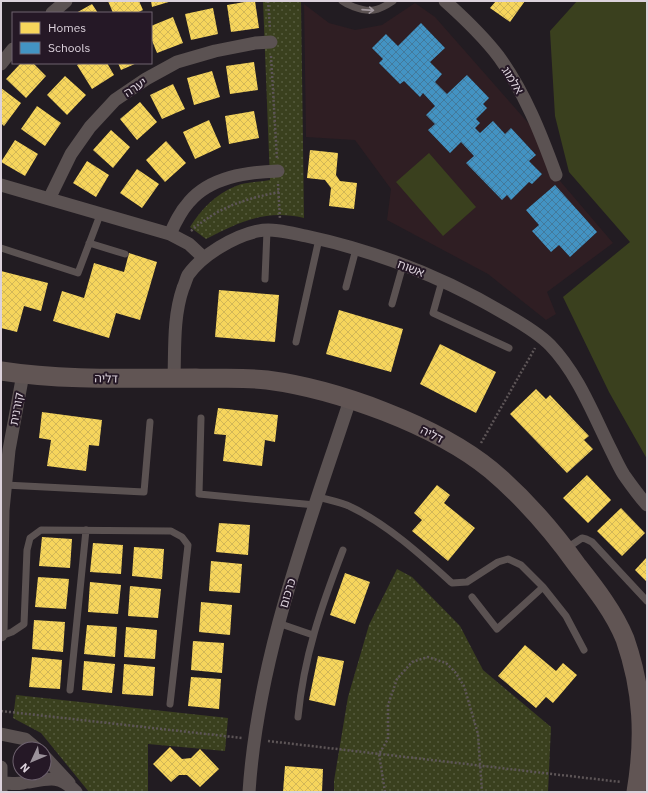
<svg xmlns="http://www.w3.org/2000/svg" width="648" height="793" viewBox="0 0 648 793" font-family="'IBM Plex Sans','Noto Sans Hebrew',sans-serif">
	<style>
		.education { fill: #2f1e23 }
		.green { fill: #3a401e }
		.park { fill: url(#park-dots) }
		.homes { fill: url(#homes-cross-hatch) }
		.schools { fill: url(#schools-cross-hatch) }
		.lines { fill: none; stroke-linecap: round; stroke-linejoin: round }
		.path { stroke: #5d5557; stroke-width: 2.5; stroke-dasharray: 2 2; stroke-linecap: butt }
		.lane { stroke: #5b5252; stroke-width: 7 }
		.street { stroke: #5b5252; stroke-width: 13 }
		.secondary { stroke: #615554; stroke-width: 19 }
		.oneway { stroke: #a2989e }
		.labels { text-anchor: middle; dominant-baseline: central; stroke-width: 4; stroke-linejoin: round; paint-order: stroke }
		.street-label { font-size: 12px; fill: #dcd2dc; stroke: #251826 }
	</style>
	<defs>
		<pattern id="park-dots" width="8" height="8" patternUnits="userSpaceOnUse"><rect width="8" height="8" fill="#3a401e"/><path d="M2 2h.1M6 6h.1" fill="none" stroke="#565b3e" stroke-width="1.8" stroke-linecap="round"/></pattern>
		<pattern id="homes-cross-hatch" width="8" height="8" patternUnits="userSpaceOnUse"><rect width="8" height="8" fill="#f6d55c"/><path d="M0 0l8 8M0 8l8-8" fill="none" stroke="#d2b757"/></pattern>
		<pattern id="schools-cross-hatch" width="8" height="8" patternUnits="userSpaceOnUse"><rect width="8" height="8" fill="#4393c3"/><path d="M0 0l8 8M0 8l8-8" fill="none" stroke="#437a9c"/></pattern>
	</defs>
	<rect width="100%" height="100%" fill="#221c22"/>
	<path class="education" d="M 415,3 L 435,17 L 530,125 L 549,168 L 613,243 L 547,292 L 556,314 L 546,320 L 488,274 L 387,220 L 391,189 L 355,140 L 306,137 L 304,4 L 329,23 L 355,30 L 382,25 Z"/>
	<path class="green" d="M 577,1 L 647,1 L 647,459 L 609,392 L 563,297 L 630,242 L 569,172 L 555,116 L 550,31 Z
		M 429,153 L 476,207 L 443,236 L 396,182 Z"/>
	<path class="park" d="M 263,1 L 301,1 L 304,218 C 265,209 239,222 206,239 L 190,227 C 201,209 216,194 236,186 C 246,182 259,182 270,180 Z
		M 397,569 L 412,577 L 460,626 L 483,670 L 551,727 L 548,792 L 334,792 L 334,781 L 348,697 L 369,625 Z
		M 16,695 L 228,718 L 225,751 L 148,744 L 148,792 L 89,792 L 41,733 L 13,718 Z"/>
	<path class="homes" d="M 108,1 L 139,1 L 143,10 L 137,13 L 113,13 Z
		M 151,1 L 172,1 L 152,7 Z
		M 251,1 L 255,1 L 259,28 L 231,32 L 227,5 Z
		M 496,1 L 525,1 L 510,22 L 490,8 Z
		M 92,4 L 98,13 L 76,13 Z
		M 213,8 L 218,34 L 191,40 L 185,14 Z
		M 173,17 L 183,43 L 157,53 L 151,38 L 151,26 Z
		M 254,62 L 258,90 L 230,94 L 226,66 Z
		M 21,63 L 33,63 L 46,76 L 26,98 L 6,79 Z
		M 80,63 L 107,63 L 114,75 L 92,89 L 77,65 Z
		M 118,63 L 137,63 L 121,70 Z
		M 212,71 L 220,97 L 194,105 L 187,78 Z
		M 65,76 L 86,95 L 67,115 L 47,95 Z
		M 173,84 L 185,109 L 162,119 L 150,95 Z
		M 1,88 L 21,103 L 4,126 L 1,123 Z
		M 140,102 L 157,122 L 137,140 L 120,119 Z
		M 37,106 L 61,123 L 45,146 L 21,129 Z
		M 254,111 L 259,138 L 229,144 L 225,116 Z
		M 209,120 L 221,147 L 195,159 L 183,132 Z
		M 111,130 L 130,147 L 113,168 L 93,150 Z
		M 15,140 L 38,154 L 25,176 L 1,162 Z
		M 166,141 L 186,163 L 165,182 L 146,160 Z
		M 310,150 L 338,153 L 336,175 L 340,181 L 357,183 L 354,209 L 329,206 L 331,188 L 325,180 L 307,178 Z
		M 87,161 L 109,175 L 96,197 L 73,183 Z
		M 137,169 L 159,184 L 142,208 L 120,193 Z
		M 129,253 L 157,262 L 140,320 L 116,313 L 109,338 L 53,321 L 62,291 L 84,298 L 94,263 L 124,272 Z
		M 1,271 L 48,283 L 41,311 L 24,306 L 17,332 L 1,328 Z
		M 219,290 L 279,295 L 275,342 L 215,337 Z
		M 339,310 L 403,329 L 391,372 L 326,354 Z
		M 440,344 L 496,372 L 476,413 L 420,384 Z
		M 536,389 L 546,399 L 550,395 L 589,436 L 584,440 L 593,449 L 567,473 L 510,414 Z
		M 218,408 L 278,415 L 275,442 L 265,440 L 262,466 L 223,461 L 226,435 L 214,434 Z
		M 42,412 L 102,420 L 99,446 L 89,445 L 86,471 L 47,466 L 51,440 L 39,438 Z
		M 587,475 L 611,500 L 588,523 L 563,498 Z
		M 437,485 L 450,495 L 444,503 L 475,528 L 448,561 L 412,531 L 422,520 L 414,513 Z
		M 621,508 L 645,533 L 622,556 L 597,531 Z
		M 219,523 L 250,525 L 248,555 L 216,552 Z
		M 42,537 L 72,539 L 70,568 L 39,566 Z
		M 93,543 L 123,545 L 121,574 L 90,572 Z
		M 134,547 L 164,549 L 162,579 L 132,576 Z
		M 647,557 L 647,582 L 635,570 Z
		M 211,561 L 242,564 L 240,593 L 209,591 Z
		M 345,573 L 370,582 L 355,624 L 330,615 Z
		M 38,577 L 69,579 L 66,609 L 35,607 Z
		M 90,582 L 121,585 L 118,614 L 88,612 Z
		M 130,586 L 161,589 L 158,618 L 128,616 Z
		M 201,602 L 232,605 L 230,635 L 199,632 Z
		M 34,620 L 65,622 L 63,652 L 32,649 Z
		M 87,625 L 117,627 L 115,657 L 84,654 Z
		M 126,627 L 157,630 L 155,659 L 124,657 Z
		M 193,641 L 224,643 L 222,673 L 191,670 Z
		M 525,645 L 556,671 L 563,663 L 577,675 L 553,703 L 546,697 L 536,708 L 498,676 Z
		M 318,656 L 344,661 L 335,706 L 309,700 Z
		M 32,657 L 62,660 L 60,689 L 29,687 Z
		M 84,661 L 115,664 L 112,693 L 82,690 Z
		M 124,664 L 155,667 L 153,696 L 122,694 Z
		M 191,677 L 221,679 L 219,709 L 188,706 Z
		M 170,747 L 182,759 L 191,758 L 200,749 L 219,769 L 200,787 L 187,775 L 179,775 L 171,782 L 153,764 Z
		M 285,766 L 323,769 L 322,792 L 283,792 Z"/>
	<path class="schools" d="M 421,23 L 445,48 L 430,62 L 442,74 L 435,82 L 447,94 L 467,75 L 489,98 L 483,104 L 487,108 L 476,119 L 480,123 L 475,128 L 480,133 L 493,121 L 505,134 L 511,128 L 536,155 L 529,161 L 542,174 L 532,184 L 529,182 L 511,200 L 507,195 L 502,200 L 466,163 L 474,156 L 461,142 L 450,153 L 428,130 L 435,124 L 426,115 L 435,106 L 423,93 L 420,97 L 404,81 L 400,84 L 379,63 L 383,59 L 372,48 L 386,34 L 398,46 Z
		M 555,185 L 597,232 L 570,257 L 559,245 L 551,252 L 532,231 L 539,225 L 526,210 Z"/>
	<g class="lines">
		<path class="path" d="M 268,1 L 270,29
			M 271,56 L 277,159
			M 278,184 L 280,219
			M 191,231 C 218,207 245,199 279,192
			M 481,443 L 535,348
			M 1,711 L 242,738
			M 268,741 L 621,782
			M 385,792 L 379,754 L 388,739 L 388,705 L 397,679 L 412,662 L 428,657 L 446,663 L 455,672 L 464,686 L 478,734 L 482,792"/>
		<path class="lane" d="M 342,1 C 346,4 349,5 354,7 C 370,13 378,11 393,1
			M 89,243 L 125,254
			M 1,248 L 78,273 L 100,215
			M 265,279 L 267,231
			M 442,281 L 433,313 L 509,348
			M 346,287 L 356,249
			M 392,304 L 403,265
			M 296,342 L 319,239
			M 201,418 L 199,494 L 315,505
			M 5,485 L 144,492 L 150,422
			M 318,497 C 329,500 341,502 351,507 C 387,524 422,556 452,583 L 467,582 L 498,562 L 508,559 L 521,565 L 543,587 L 566,616 L 584,650
			M 567,548 L 582,538 L 586,539 L 592,542 L 647,601
			M 472,597 L 497,629 L 543,587
			M 278,623 L 313,635
			M 1,636 L 12,632 L 24,624 L 27,550 L 30,538 L 41,530 L 171,531 L 182,537 L 188,545 L 170,704
			M 70,690 L 86,530
			M 298,717 C 304,656 321,607 343,550"/>
		<path class="street" d="M 445,1 C 464,18 483,36 499,57 C 525,93 541,134 556,175
			M 52,13 L 66,1
			M 1,64 L 13,49
			M 1,185 L 170,234 L 189,244 L 204,258
			M 49,199 L 71,154 L 90,127 L 115,100 L 146,79 L 177,62 L 215,51 L 255,43 L 271,42
			M 170,234 C 175,223 180,212 189,202 C 210,177 247,172 278,171
			M 174,378 C 175,348 173,317 183,288 C 185,284 186,279 188,275 C 202,255 234,236 258,231 C 273,228 291,233 306,236 C 376,251 445,278 507,315 C 521,323 538,333 550,345 C 578,374 593,414 611,450 C 615,458 619,467 624,475 C 631,485 639,496 647,505
			M 1,635 L 3,510 L 9,450 L 23,374
			M 1,734 L 25,739 L 37,749
			M 44,756 L 69,783
			M 1,767 L 1,792
			M 30,782 C 50,778 60,775 76,792
			M 1,783 C 13,783 26,786 35,777
			M 249,792 C 258,656 308,528 350,400"/>
		<path class="secondary" d="M 1,371 C 65,381 131,378 196,378 C 219,379 243,377 267,380 C 336,389 436,425 491,470 C 524,498 552,530 577,565 C 595,588 614,612 625,639 C 643,691 645,738 636,792"/>
	</g>
	<defs><path id="oneway-shaft" d="M-6 0H5M1.5-3L5.5 0L1.5 3" fill="none" stroke-width="1.6" stroke-linecap="round" stroke-linejoin="round"/></defs>
	<use class="oneway" href="#oneway-shaft" transform="translate(368 10) rotate(4)"/>
	<g class="labels">
		<g class="street-label">
			<text transform="translate(513 80) rotate(58)">אלמוג</text>
			<text transform="translate(135 87) rotate(-33)">יערה</text>
			<text transform="translate(411 268) rotate(21)">אשוח</text>
			<text transform="translate(106 378) rotate(1)">דליה</text>
			<text transform="translate(16 409) rotate(-80)">קורנית</text>
			<text transform="translate(432 434) rotate(27)">דליה</text>
			<text transform="translate(287 593) rotate(-73)">כרכום</text>
		</g>
	</g>
	<rect width="648" height="793" fill="none" stroke="#dcd2dc" stroke-width="4"/>
	<rect x="12" y="12" width="140" height="52" fill="#251826" stroke="#6e626f"/>
	<rect x="20" y="22" width="20" height="12" fill="#f6d55c" stroke="#6e626f"/>
	<text x="48" y="32" font-size="12" fill="#dcd2dc">Homes</text>
	<rect x="20" y="42" width="20" height="12" fill="#4393c3" stroke="#6e626f"/>
	<text x="48" y="52" font-size="12" fill="#dcd2dc">Schools</text>
	<g transform="translate(32 761) rotate(226)"><circle r="19" fill="#251826" stroke="#6e626f"/>
	<path d="M0-3L7 15L0 10L-7 15Z" fill="#9b929b"/>
	<text y="-6" font-size="11" font-weight="bold" text-anchor="middle" fill="#dcd2dc">N</text>
	</g>
</svg>
